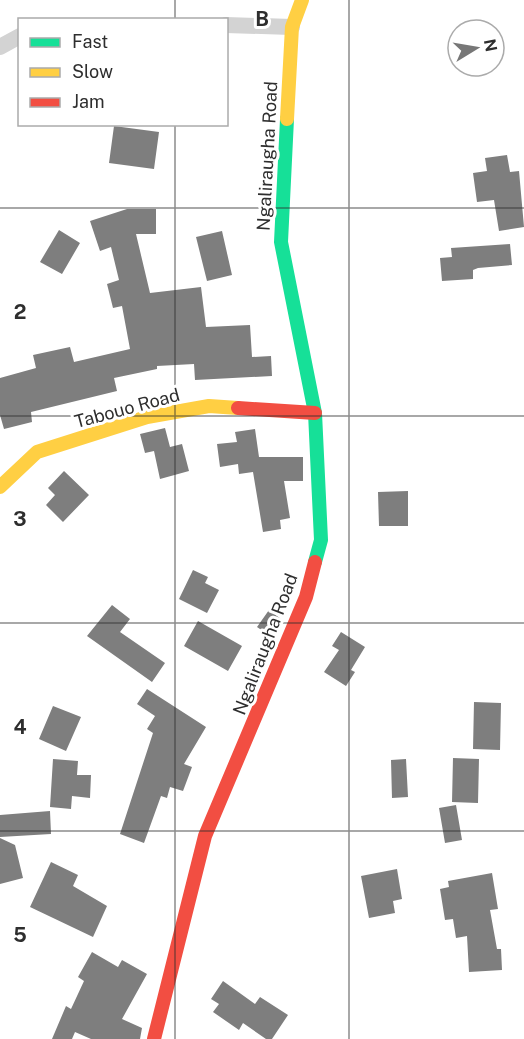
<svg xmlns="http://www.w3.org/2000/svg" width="524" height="1039" viewBox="0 0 524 1039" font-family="'Public Sans',sans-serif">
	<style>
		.building { fill: #7e7e7e }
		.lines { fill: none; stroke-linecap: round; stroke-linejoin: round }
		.street { stroke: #d3d3d3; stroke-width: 16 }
		.fast { stroke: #16e098; stroke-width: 14 }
		.slow { stroke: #ffcf43; stroke-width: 14 }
		.jam { stroke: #f24e42; stroke-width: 14 }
		.grid { fill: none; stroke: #2e2e2e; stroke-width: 1.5; stroke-opacity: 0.55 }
		.labels { text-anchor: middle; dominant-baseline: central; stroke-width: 6; stroke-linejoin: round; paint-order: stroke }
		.street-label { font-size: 18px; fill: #2e2e2e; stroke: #fff }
		.grid-label { font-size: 20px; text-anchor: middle; font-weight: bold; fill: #2e2e2e; stroke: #fff; stroke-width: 6; stroke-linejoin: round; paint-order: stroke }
	</style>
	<rect width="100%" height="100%" fill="#fff"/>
	<path class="building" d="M 114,126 L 159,132 L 154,169 L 109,163 Z
		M 507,155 L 510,172 L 519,171 L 524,227 L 499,231 L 494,200 L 477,202 L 473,173 L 487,171 L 485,158 Z
		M 127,209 L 156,209 L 156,234 L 136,234 L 150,293 L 201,287 L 206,327 L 250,325 L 252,357 L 271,356 L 272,376 L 195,380 L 194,364 L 157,366 L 157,369 L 114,378 L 117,391 L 31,412 L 32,422 L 4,429 L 0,415 L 0,378 L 36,368 L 33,355 L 70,347 L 74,362 L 130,349 L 122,306 L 113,308 L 107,284 L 119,280 L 111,247 L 100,251 L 90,221 Z
		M 59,230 L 80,243 L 62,274 L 40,262 Z
		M 222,231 L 232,275 L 207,281 L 196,237 Z
		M 510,244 L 512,265 L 478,268 L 473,270 L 473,279 L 442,281 L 440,258 L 452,257 L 451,248 Z
		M 165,428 L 170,447 L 182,444 L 189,471 L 160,479 L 154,451 L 145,453 L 140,434 Z
		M 255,429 L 259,457 L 303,457 L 303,481 L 284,481 L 290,518 L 280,520 L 281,529 L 263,532 L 253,472 L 239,474 L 238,464 L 220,467 L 217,444 L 237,442 L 235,432 Z
		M 64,471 L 89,495 L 63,522 L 46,505 L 55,495 L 48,488 Z
		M 408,491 L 408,526 L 379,526 L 378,492 Z
		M 193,570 L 208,577 L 205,583 L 219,590 L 207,613 L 179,599 Z
		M 112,605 L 130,619 L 120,632 L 165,663 L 152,682 L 87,636 Z
		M 269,610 L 281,619 L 273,638 L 257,627 Z
		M 198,621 L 242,646 L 228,671 L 184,646 Z
		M 341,632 L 365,647 L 351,670 L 355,672 L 346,686 L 324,672 L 339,650 L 332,646 Z
		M 147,689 L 206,727 L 184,764 L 192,767 L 183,791 L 170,787 L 167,798 L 161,796 L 144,843 L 120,834 L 153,733 L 147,729 L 155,716 L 137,704 Z
		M 474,702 L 501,703 L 500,750 L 473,749 Z
		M 53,706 L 81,717 L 66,751 L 39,739 Z
		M 453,758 L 479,759 L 478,803 L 452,802 Z
		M 53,759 L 78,761 L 77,775 L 91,775 L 90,798 L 72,796 L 71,809 L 50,807 Z
		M 406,759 L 408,797 L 392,798 L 391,760 Z
		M 456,805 L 462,840 L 445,843 L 439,808 Z
		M 50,811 L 51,834 L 0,837 L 0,815 Z
		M 0,838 L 15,845 L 23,878 L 0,884 Z
		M 51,862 L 78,875 L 73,886 L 107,906 L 93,937 L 30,907 Z
		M 397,869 L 402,899 L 393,901 L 395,913 L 369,918 L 361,876 Z
		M 492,873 L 498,909 L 490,910 L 497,949 L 501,949 L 502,970 L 469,972 L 467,936 L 456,938 L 453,919 L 445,920 L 440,889 L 449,887 L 448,881 Z
		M 92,952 L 118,967 L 122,960 L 147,974 L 122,1019 L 142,1028 L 140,1039 L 91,1039 L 75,1032 L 72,1039 L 52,1039 L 66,1006 L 71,1009 L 84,981 L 78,977 Z
		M 223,981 L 255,1004 L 260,997 L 288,1015 L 272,1039 L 266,1039 L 243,1023 L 239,1030 L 213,1012 L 219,1004 L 211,999 Z"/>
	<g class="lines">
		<path class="street" d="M 226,25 L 292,27
			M 0,47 L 20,36"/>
		<path class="fast" d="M 287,119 L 281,242 L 315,413 L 321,540 L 315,562"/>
		<path class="slow" d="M 287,119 L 292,27 L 302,0
			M 0,487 L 37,452 L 147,417 L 209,406 L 238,408"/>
		<path class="jam" d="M 238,408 L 315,413
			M 154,1039 L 205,836 L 306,597 L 315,562"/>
	</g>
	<path class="grid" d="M 175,0 L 175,20M 349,0 L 349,1039M 175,124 L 175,1039M 0,208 L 524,208M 0,416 L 524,416M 0,623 L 524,623M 0,831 L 524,831"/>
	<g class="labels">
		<g class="street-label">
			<text transform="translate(267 156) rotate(-87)">Ngaliraugha Road</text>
			<text transform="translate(127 408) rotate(-15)">Tabouo Road</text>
			<text transform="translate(265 644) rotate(-69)">Ngaliraugha Road</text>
		</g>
	</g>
	<g class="grid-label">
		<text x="262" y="26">B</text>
		<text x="20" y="319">2</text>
		<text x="20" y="526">3</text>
		<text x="20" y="734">4</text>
		<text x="20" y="942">5</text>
	</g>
	<rect x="18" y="18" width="210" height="108" fill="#ffffff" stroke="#ababab" stroke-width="1.5"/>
	<rect x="30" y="38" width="30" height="9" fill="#16e098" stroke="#ababab" stroke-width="1.5"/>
	<text x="72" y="48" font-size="18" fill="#2e2e2e">Fast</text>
	<rect x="30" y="68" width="30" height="9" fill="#ffcf43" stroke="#ababab" stroke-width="1.5"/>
	<text x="72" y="78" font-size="18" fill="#2e2e2e">Slow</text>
	<rect x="30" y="98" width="30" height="9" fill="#f24e42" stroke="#ababab" stroke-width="1.5"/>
	<text x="72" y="108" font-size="18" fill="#2e2e2e">Jam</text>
	<g transform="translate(476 48) rotate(79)"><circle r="28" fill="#ffffff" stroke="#ababab" stroke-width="1.5"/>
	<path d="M0-4.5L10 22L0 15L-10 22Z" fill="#777777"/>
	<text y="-9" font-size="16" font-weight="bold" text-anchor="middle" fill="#2e2e2e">N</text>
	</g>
</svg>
